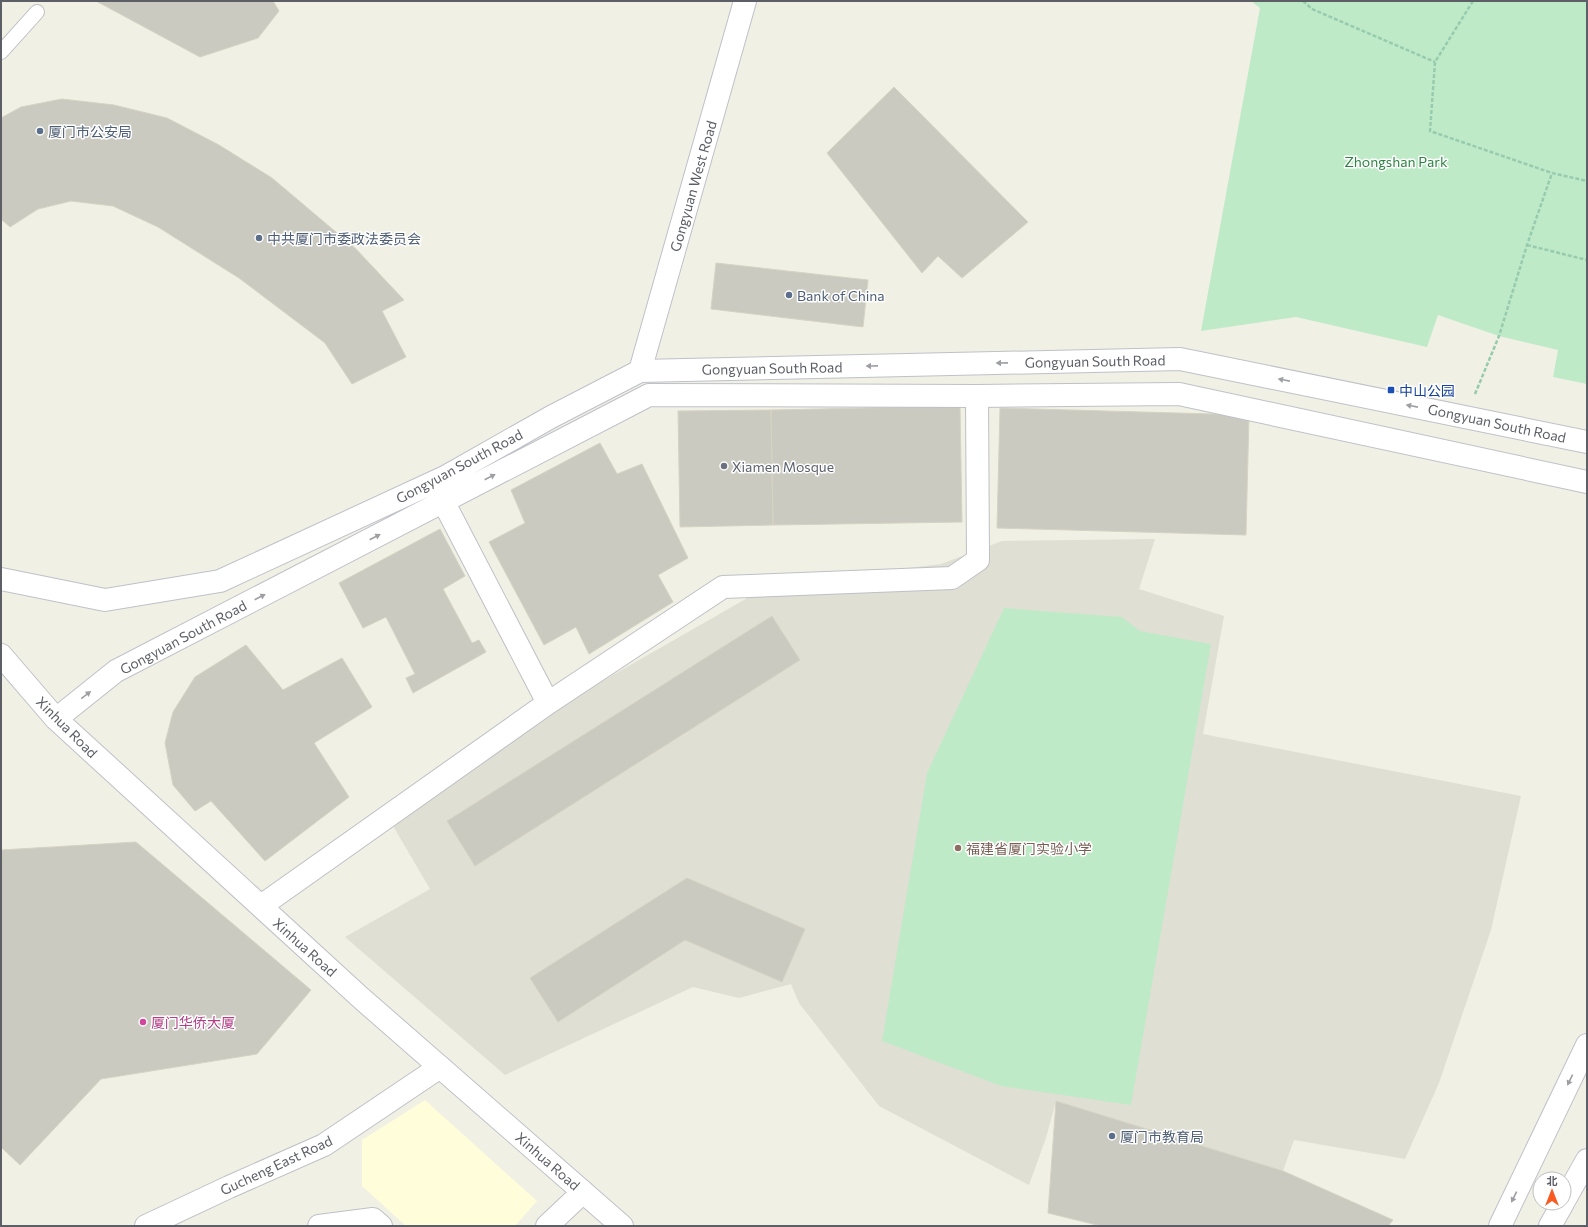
<svg xmlns="http://www.w3.org/2000/svg" width="1588" height="1227" viewBox="0 0 1588 1227" font-family="Commissioner,'Noto Sans SC',sans-serif">
	<style>
		.commercial { fill: #fffdda }
		.education { fill: #e0dfd3 }
		.green { fill: #bfeac7 }
		.building { fill: #cbcac1; stroke: #d5d3c2 }
		.lines { fill: none; stroke-linecap: round; stroke-linejoin: round }
		.lane-casing { stroke: #bec0c6; stroke-width: 16 }
		.street-casing { stroke: #bec0c6; stroke-width: 24 }
		.secondary-casing { stroke: #bfc1c9; stroke-width: 24 }
		.path { stroke: #97cbaf; stroke-width: 2.5; stroke-dasharray: 4 2; stroke-linecap: butt }
		.lane { stroke: #fff; stroke-width: 14 }
		.street { stroke: #fff; stroke-width: 22 }
		.secondary { stroke: #fff; stroke-width: 22 }
		.oneway { fill: #9d9fa3 }
		.service-dot { fill: #5c6f8a; stroke: #fff; stroke-width: 1.5 }
		.transit-dot { fill: #1a4fb4; stroke: #fff; stroke-width: 1.5 }
		.worship-dot { fill: #6b7280; stroke: #fff; stroke-width: 1.5 }
		.education-dot { fill: #8d6e63; stroke: #fff; stroke-width: 1.5 }
		.hotel-dot { fill: #d1479c; stroke: #fff; stroke-width: 1.5 }
		.labels { text-anchor: middle; dominant-baseline: central; stroke-width: 3; stroke-linejoin: round; paint-order: stroke }
		.service-label { font-size: 14px; fill: #4e5e75; stroke: #fff; text-anchor: start }
		.park-label { font-size: 14px; fill: #2d8442; stroke: #fff }
		.street-label { font-size: 14px; fill: #5c5f66; stroke: #fff }
		.transit-label { font-size: 14px; fill: #164399; stroke: #fff; text-anchor: start }
		.worship-label { font-size: 14px; fill: #5b616d; stroke: #fff; text-anchor: start }
		.education-label { font-size: 14px; fill: #785e54; stroke: #fff; text-anchor: start }
		.hotel-label { font-size: 14px; fill: #b23c85; stroke: #fff; text-anchor: start }
	</style>
	<rect width="100%" height="100%" fill="#f0f0e4"/>
	<path class="commercial" d="M 425,1100 L 537,1201 L 515,1226 L 406,1226 L 362,1186 L 362,1140 Z"/>
	<path class="education" d="M 1155,539 L 1139,589 L 1224,616 L 1203,734 L 1521,796 L 1491,930 L 1439,1083 L 1405,1159 L 1294,1140 L 1283,1171 L 1056,1101 L 1046,1138 L 1029,1185 L 879,1106 L 799,1003 L 791,984 L 739,998 L 693,987 L 505,1075 L 345,937 L 430,889 L 382,807 L 770,585 L 941,564 L 1002,541 Z"/>
	<path class="green" d="M 1251,1 L 1587,1 L 1587,384 L 1553,377 L 1558,350 L 1499,336 L 1438,315 L 1427,347 L 1296,317 L 1201,331 L 1260,8 Z
		M 1004,608 L 1122,617 L 1140,631 L 1211,644 L 1131,1105 L 1001,1086 L 882,1041 L 927,773 Z"/>
	<path class="building" d="M 96,1 L 273,1 L 279,11 L 258,38 L 200,57 Z
		M 894,87 L 1028,222 L 962,278 L 938,256 L 922,273 L 827,153 Z
		M 62,99 L 114,105 L 167,118 L 219,145 L 272,178 L 356,249 L 404,300 L 382,311 L 406,357 L 352,384 L 325,343 L 239,278 L 158,227 L 113,206 L 71,201 L 38,209 L 10,227 L 1,219 L 1,118 L 21,107 Z
		M 716,263 L 868,280 L 863,327 L 711,309 Z
		M 960,406 L 962,522 L 773,525 L 771,410 Z
		M 1000,408 L 1249,415 L 1246,535 L 997,528 Z
		M 771,410 L 773,525 L 680,527 L 678,411 Z
		M 600,443 L 617,474 L 642,464 L 688,558 L 658,575 L 673,602 L 589,654 L 576,627 L 544,645 L 489,542 L 525,523 L 511,490 Z
		M 440,529 L 465,576 L 443,589 L 472,643 L 479,640 L 486,652 L 413,693 L 406,678 L 415,674 L 386,617 L 363,628 L 339,583 Z
		M 772,616 L 800,660 L 475,866 L 447,821 Z
		M 246,645 L 283,690 L 342,658 L 372,707 L 314,743 L 349,797 L 265,861 L 211,801 L 195,811 L 173,785 L 165,743 L 173,712 L 195,677 Z
		M 136,842 L 311,990 L 257,1054 L 101,1079 L 20,1165 L 1,1147 L 1,850 Z
		M 687,878 L 805,929 L 782,982 L 685,940 L 558,1022 L 530,978 Z
		M 1056,1101 L 1283,1171 L 1393,1220 L 1388,1226 L 1101,1226 L 1048,1213 Z"/>
	<g class="lines">
		<defs>
			<path id="lane" d="M 1,52 L 37,12"/>
			<path id="street" d="M 548,703 L 723,587 L 952,578 L 978,560 L 977,396
				M 261,906 L 548,703 L 443,501
				M 146,1226 L 229,1187 L 324,1145 L 440,1067
				M 319,1226 L 373,1219 L 381,1226
				M 547,1226 L 583,1192"/>
			<path id="secondary" d="M 640,371 L 745,1
				M 1,579 L 105,600 L 220,581 L 445,477 L 551,417 L 640,371 L 1180,359 L 1587,442
				M 1,655 L 56,719 L 361,998 L 622,1226
				M 56,719 L 116,671 L 649,395 L 977,396 L 1179,394 L 1587,482
				M 1564,1201 L 1587,1160
				M 1500,1226 L 1587,1045
				M 1550,1226 L 1563,1203"/>
		</defs>
		<use href="#lane" class="lane-casing"/>
		<use href="#street" class="street-casing"/>
		<use href="#secondary" class="secondary-casing"/>
		<path class="path" d="M 1303,1 L 1312,9 L 1435,62
			M 1473,1 L 1435,62 L 1430,131 L 1552,173 L 1587,181
			M 1527,245 L 1587,260
			M 1475,394 L 1499,336 L 1527,245 L 1552,173"/>
		<use href="#lane" class="lane"/>
		<use href="#street" class="street"/>
		<use href="#secondary" class="secondary"/>
	</g>
	<defs><path id="oneway-solid" d="M-6-.8H1V-3.2L6.5 0L1 3.2V.8H-6Z"/></defs>
	<g class="oneway">
		<use href="#oneway-solid" transform="translate(1002 363) rotate(179)"/>
		<use href="#oneway-solid" transform="translate(872 366) rotate(179)"/>
		<use href="#oneway-solid" transform="translate(1284 380) rotate(-169)"/>
		<use href="#oneway-solid" transform="translate(1412 406) rotate(-169)"/>
		<use href="#oneway-solid" transform="translate(490 477) rotate(-27)"/>
		<use href="#oneway-solid" transform="translate(375 537) rotate(-27)"/>
		<use href="#oneway-solid" transform="translate(260 597) rotate(-27)"/>
		<use href="#oneway-solid" transform="translate(86 695) rotate(-38)"/>
		<use href="#oneway-solid" transform="translate(1570 1080) rotate(116)"/>
		<use href="#oneway-solid" transform="translate(1514 1197) rotate(116)"/>
	</g>
	<g class="service-dot">
		<circle cx="40" cy="131" r="4"/>
		<circle cx="259" cy="238" r="4"/>
		<circle cx="789" cy="295" r="4"/>
		<circle cx="1112" cy="1136" r="4"/>
	</g>
	<rect class="transit-dot" x="1387" y="386" width="8" height="8" rx="2"/>
	<circle class="worship-dot" cx="724" cy="466" r="4"/>
	<circle class="education-dot" cx="958" cy="848" r="4"/>
	<circle class="hotel-dot" cx="143" cy="1022" r="4"/>
	<g class="labels">
		<g class="service-label">
			<text x="48" y="131">厦门市公安局</text>
			<text x="267" y="238">中共厦门市委政法委员会</text>
			<text x="797" y="295">Bank of China</text>
			<text x="1120" y="1136">厦门市教育局</text>
		</g>
		<g class="park-label">
			<text x="1396" y="161">Zhongshan Park</text>
		</g>
		<g class="street-label">
			<text transform="translate(693 186) rotate(-74)">Gongyuan West Road</text>
			<text transform="translate(1095 361) rotate(-1)">Gongyuan South Road</text>
			<text transform="translate(772 368) rotate(-1)">Gongyuan South Road</text>
			<text transform="translate(1497 423) rotate(12)">Gongyuan South Road</text>
			<text transform="translate(459 466) rotate(-28)">Gongyuan South Road</text>
			<text transform="translate(183 637) rotate(-28)">Gongyuan South Road</text>
			<text transform="translate(67 727) rotate(45)">Xinhua Road</text>
			<text transform="translate(305 947) rotate(42)">Xinhua Road</text>
			<text transform="translate(548 1161) rotate(41)">Xinhua Road</text>
			<text transform="translate(276 1165) rotate(-25)">Gucheng East Road</text>
		</g>
		<g class="transit-label">
			<text x="1399" y="390">中山公园</text>
		</g>
		<g class="worship-label">
			<text x="732" y="466">Xiamen Mosque</text>
		</g>
		<g class="education-label">
			<text x="966" y="848">福建省厦门实验小学</text>
		</g>
		<g class="hotel-label">
			<text x="151" y="1022">厦门华侨大厦</text>
		</g>
	</g>
	<rect width="1588" height="1227" fill="none" stroke="#5c5f66" stroke-width="4"/>
	<g transform="translate(1552 1191)"><circle r="19" fill="#ffffff" stroke="#bebfc2"/>
	<path d="M0-3L7 15L0 10L-7 15Z" fill="#f85a22"/>
	<text y="-6" font-size="11" font-weight="bold" text-anchor="middle" fill="#5c5f66">北</text>
	</g>
</svg>
